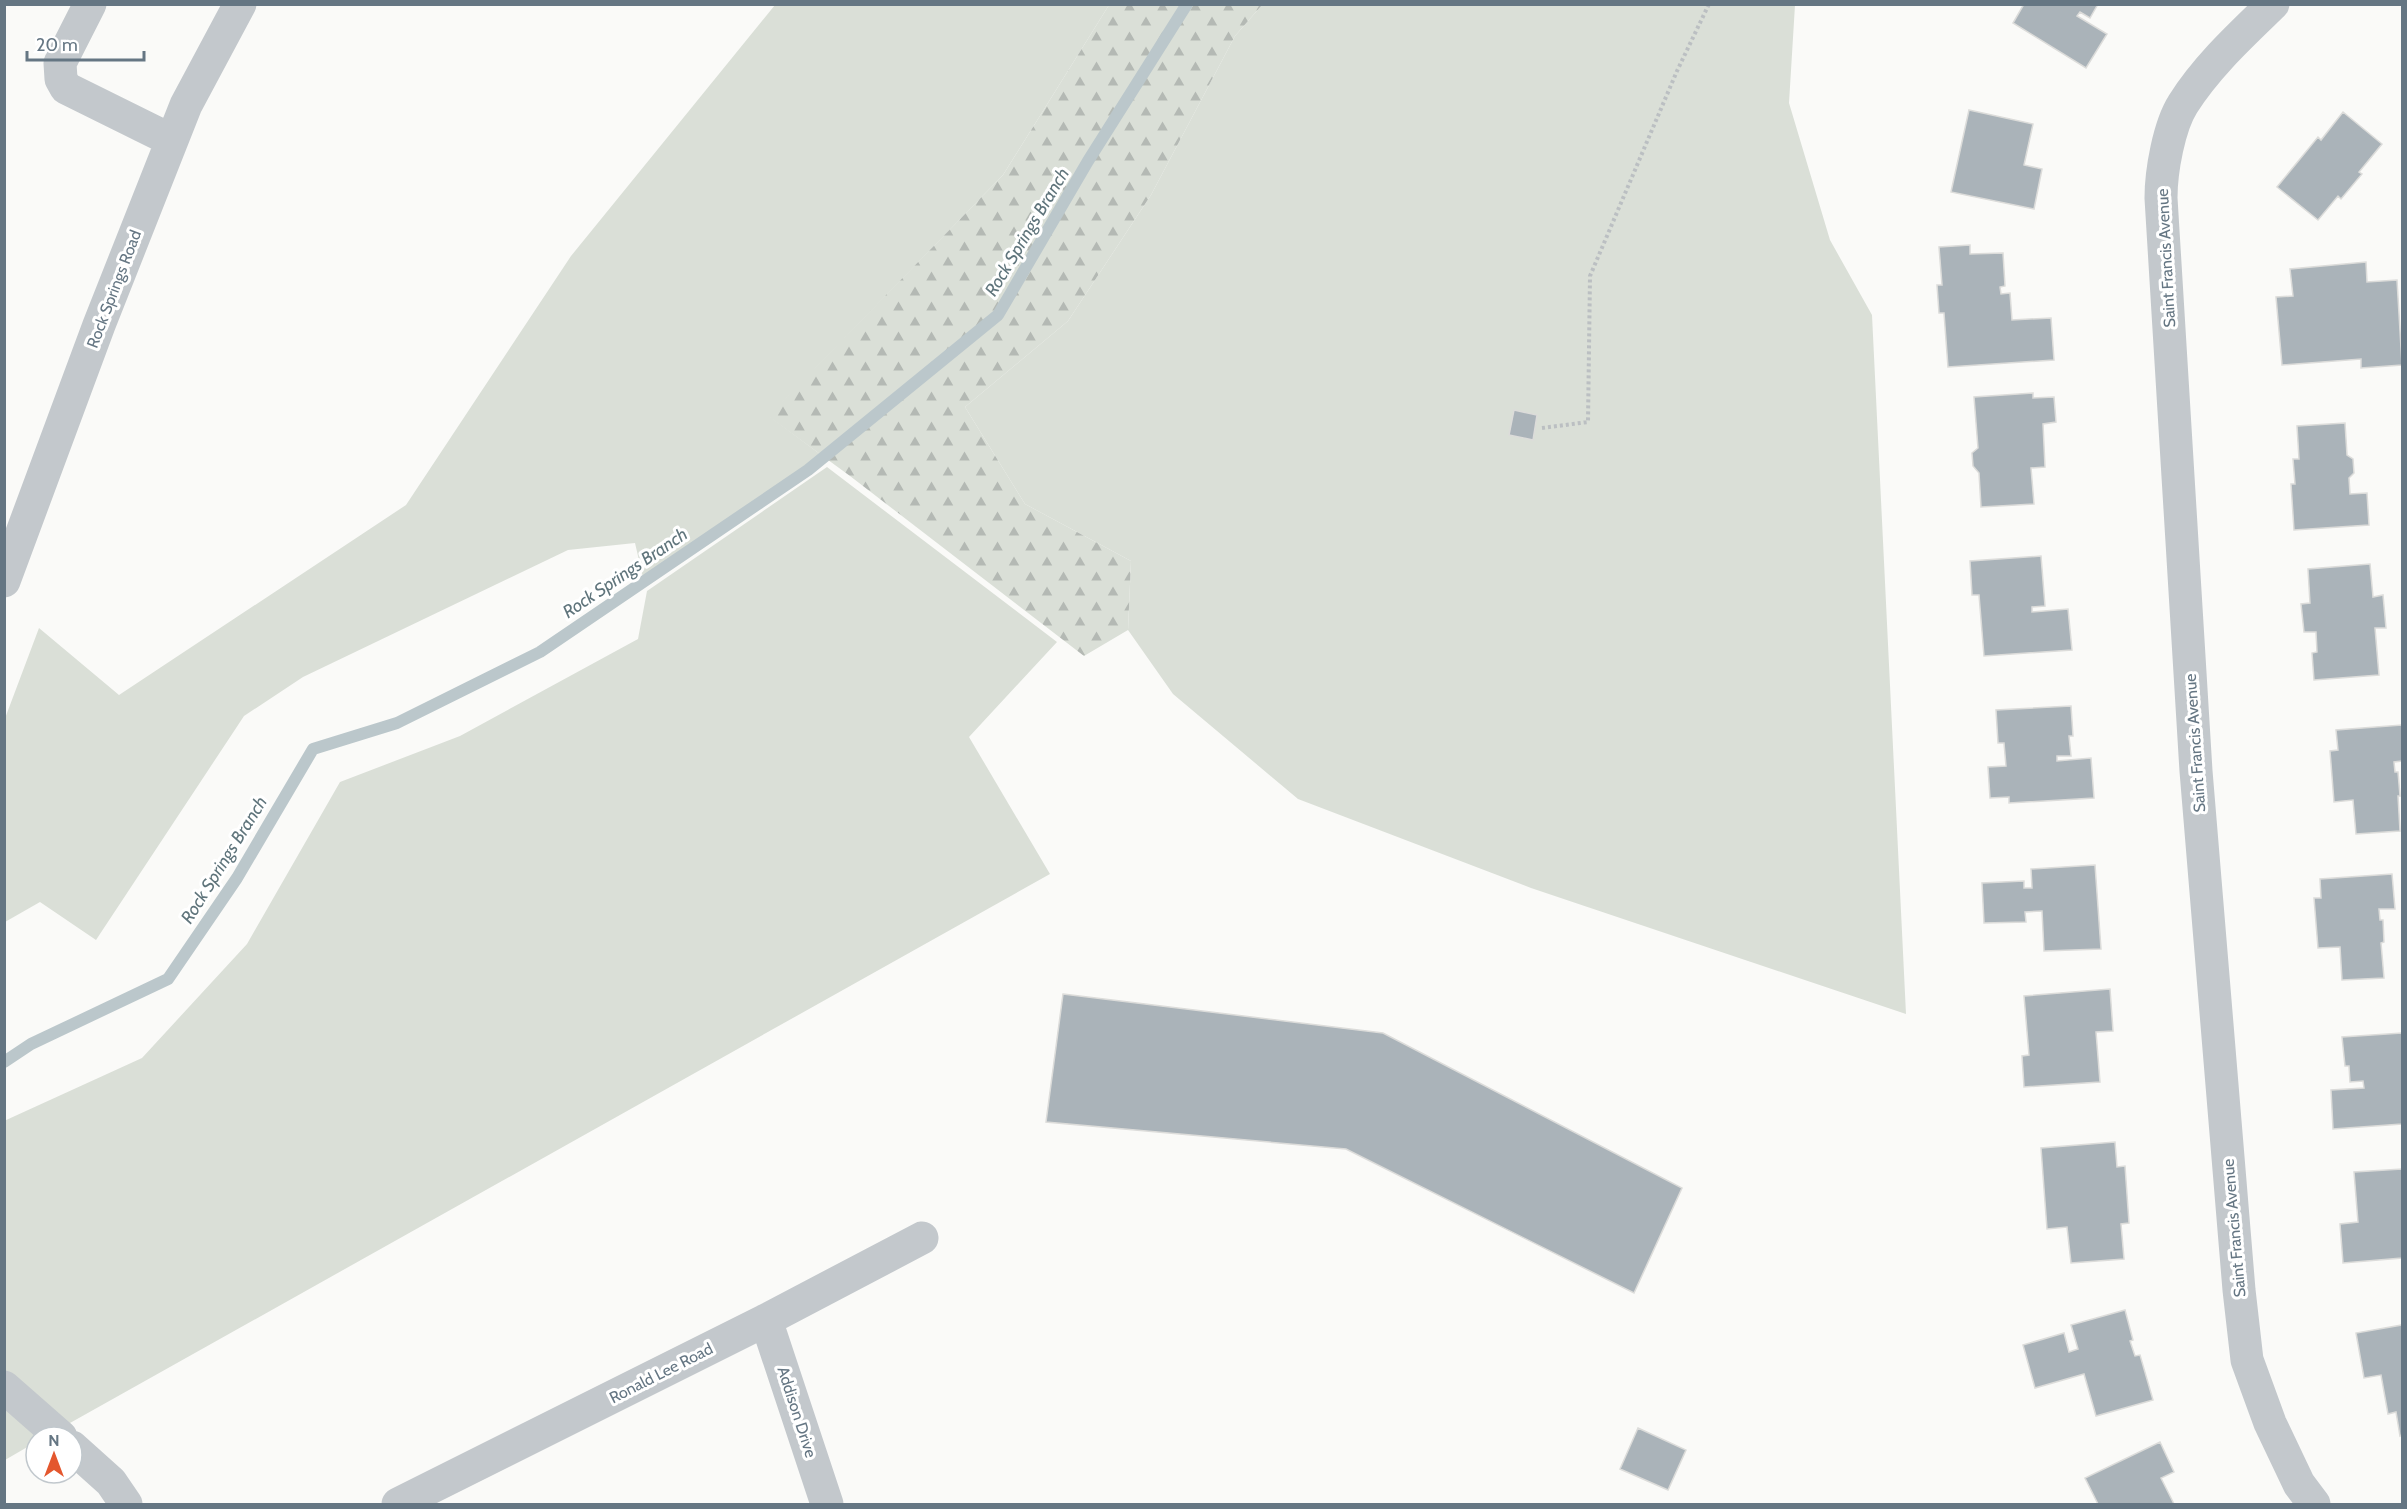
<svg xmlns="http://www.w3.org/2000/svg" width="2407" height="1509" viewBox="0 0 2407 1509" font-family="Cabin,sans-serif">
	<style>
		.green { fill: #dadfd7 }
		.forest { fill: url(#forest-firs) }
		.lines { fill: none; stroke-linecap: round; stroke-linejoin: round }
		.stream { stroke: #bbc7cb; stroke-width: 12 }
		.building { fill: #aab3b9; stroke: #dcdcda; stroke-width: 1.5 }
		.path { stroke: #bbbfc2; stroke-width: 4; stroke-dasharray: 3 3; stroke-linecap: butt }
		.minor { stroke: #c3c8cc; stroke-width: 33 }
		.labels { text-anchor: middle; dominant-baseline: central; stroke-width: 6; stroke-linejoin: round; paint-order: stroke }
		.street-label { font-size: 16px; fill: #657683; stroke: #fff }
		.water-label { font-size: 18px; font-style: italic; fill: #60757c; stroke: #fff }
	</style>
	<defs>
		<pattern id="forest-firs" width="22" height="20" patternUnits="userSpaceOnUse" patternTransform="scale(1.5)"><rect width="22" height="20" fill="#dadfd7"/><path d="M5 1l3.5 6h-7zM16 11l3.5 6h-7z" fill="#b4b9b4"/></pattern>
	</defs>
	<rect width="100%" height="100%" fill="#fafaf8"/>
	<path class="green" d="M 775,5 L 1109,5 L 1003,175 L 769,416 L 824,457 L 644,582 L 635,543 L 568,550 L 303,677 L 244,716 L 96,940 L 40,902 L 5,922 L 4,721 L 39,628 L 119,695 L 406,505 L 571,256 Z
		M 1262,5 L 1795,5 L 1789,103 L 1830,240 L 1872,315 L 1906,1014 L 1531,888 L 1298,799 L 1173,694 L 1128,630 L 1131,561 L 1025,504 L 965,407 L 1068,321 L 1151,195 L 1235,36 Z
		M 827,467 L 1057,642 L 969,737 L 1050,874 L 45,1437 L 36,1437 L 36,1442 L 5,1460 L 4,1121 L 142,1058 L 247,944 L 340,782 L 460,736 L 638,639 L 647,591 Z"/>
	<path class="forest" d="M 1109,5 L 1262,5 L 1235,36 L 1151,195 L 1068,321 L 965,407 L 1025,504 L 1131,561 L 1128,630 L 1084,656 L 850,476 L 768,416 L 1003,175 Z"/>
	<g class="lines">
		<path class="stream" d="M 4,1062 L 31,1044 L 168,979 L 237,878 L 313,749 L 397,723 L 540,652 L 808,470 L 998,315 L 1088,161 L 1187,4"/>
	</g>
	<path class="building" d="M 2024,4 L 2098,4 L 2090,18 L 2080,12 L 2077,16 L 2107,34 L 2086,68 L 2013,23 Z
		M 1969,110 L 2033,124 L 2024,165 L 2042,169 L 2034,209 L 1951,192 Z
		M 2343,112 L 2382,144 L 2359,172 L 2362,174 L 2341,199 L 2338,196 L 2318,220 L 2277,187 L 2318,137 L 2321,140 Z
		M 1970,245 L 1970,254 L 2003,253 L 2005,286 L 2000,287 L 2001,294 L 2010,293 L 2012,320 L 2051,318 L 2054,360 L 1948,367 L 1944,313 L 1939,313 L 1937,285 L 1942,285 L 1939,247 Z
		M 2366,262 L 2367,282 L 2397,280 L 2402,365 L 2361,368 L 2361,359 L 2282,365 L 2276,297 L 2293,296 L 2290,269 Z
		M 2033,393 L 2033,398 L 2054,397 L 2056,422 L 2043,424 L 2045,467 L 2031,468 L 2034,504 L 1981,507 L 1979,473 L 1973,466 L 1972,453 L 1978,448 L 1974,397 Z
		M 1514,410 L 1537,415 L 1533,440 L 1509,435 Z
		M 2345,423 L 2347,455 L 2353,459 L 2354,473 L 2349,478 L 2350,494 L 2367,493 L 2369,525 L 2294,530 L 2291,484 L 2295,484 L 2293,459 L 2299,459 L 2297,426 Z
		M 2041,556 L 2045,606 L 2032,607 L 2032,612 L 2068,609 L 2072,650 L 1984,656 L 1979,595 L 1972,595 L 1970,561 Z
		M 2370,564 L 2373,597 L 2383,595 L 2386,628 L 2375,628 L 2379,675 L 2314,680 L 2312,653 L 2317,652 L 2316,632 L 2304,632 L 2301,604 L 2310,603 L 2308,569 Z
		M 2071,706 L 2073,736 L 2069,736 L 2071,756 L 2057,756 L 2057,761 L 2091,758 L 2094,798 L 2009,803 L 2009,797 L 1990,798 L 1988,767 L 2006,766 L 2004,743 L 1998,743 L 1996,710 Z
		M 2402,725 L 2402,761 L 2394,762 L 2395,772 L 2398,772 L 2400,796 L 2398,796 L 2400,831 L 2356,834 L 2353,800 L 2334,802 L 2330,751 L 2338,750 L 2336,730 Z
		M 2095,865 L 2101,949 L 2044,951 L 2042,911 L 2025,912 L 2026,922 L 1984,923 L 1982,883 L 2024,881 L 2024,888 L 2032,888 L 2031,869 Z
		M 2392,874 L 2395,909 L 2379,909 L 2380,920 L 2383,920 L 2384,942 L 2381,943 L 2384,978 L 2342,980 L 2340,947 L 2318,948 L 2314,898 L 2321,898 L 2320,879 Z
		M 2110,989 L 2113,1031 L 2096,1032 L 2100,1082 L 2024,1087 L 2022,1056 L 2029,1055 L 2024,996 Z
		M 1063,994 L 1383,1033 L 1682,1188 L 1634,1293 L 1346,1149 L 1046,1122 Z
		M 2402,1033 L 2402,1124 L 2333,1129 L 2331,1090 L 2364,1088 L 2363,1081 L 2350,1082 L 2349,1066 L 2345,1066 L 2342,1037 Z
		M 2115,1142 L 2117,1167 L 2125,1166 L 2129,1223 L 2121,1224 L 2124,1259 L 2071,1263 L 2067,1227 L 2047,1229 L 2041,1148 Z
		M 2402,1169 L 2402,1258 L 2343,1263 L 2340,1224 L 2358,1222 L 2354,1172 Z
		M 2125,1310 L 2133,1340 L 2130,1341 L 2135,1356 L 2140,1355 L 2153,1400 L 2096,1416 L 2084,1374 L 2035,1388 L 2023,1345 L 2064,1333 L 2069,1352 L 2078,1349 L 2071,1325 Z
		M 2402,1325 L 2402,1435 L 2400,1436 L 2396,1412 L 2388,1414 L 2381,1375 L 2364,1378 L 2356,1333 Z
		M 1638,1428 L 1686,1450 L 1668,1490 L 1620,1469 Z
		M 2160,1442 L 2174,1472 L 2161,1478 L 2174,1504 L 2098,1504 L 2085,1478 Z"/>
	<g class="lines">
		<path class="path" d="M 1542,428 L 1588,422 L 1590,276 L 1677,71 L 1709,4"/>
		<path class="minor" d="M 90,4 L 60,63 L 61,79 L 66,88 L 171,140
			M 2273,4 C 2241,35 2207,66 2183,104 C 2169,126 2161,171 2161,198 L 2196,771 L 2239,1290 L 2247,1360 L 2270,1423 L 2299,1484 L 2314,1504
			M 4,581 L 99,325 L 186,105 L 240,4
			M 766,1320 L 827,1504
			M 4,1387 L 61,1437
			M 72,1447 L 111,1482 L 126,1504
			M 398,1504 L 766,1320 L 922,1238"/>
	</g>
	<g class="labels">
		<g class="street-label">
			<text transform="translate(2166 258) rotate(-93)">Saint Francis Avenue</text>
			<text transform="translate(114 289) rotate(-69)">Rock Springs Road</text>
			<text transform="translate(2195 743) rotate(-94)">Saint Francis Avenue</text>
			<text transform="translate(2234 1228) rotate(-95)">Saint Francis Avenue</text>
			<text transform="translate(661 1373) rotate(-27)">Ronald Lee Road</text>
			<text transform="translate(797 1412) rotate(72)">Addison Drive</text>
		</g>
		<g class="water-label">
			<text transform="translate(1027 232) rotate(-59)">Rock Springs Branch</text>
			<text transform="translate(625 573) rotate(-34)">Rock Springs Branch</text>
			<text transform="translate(224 860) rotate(-58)">Rock Springs Branch</text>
		</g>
	</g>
	<rect width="2407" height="1509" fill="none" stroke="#657683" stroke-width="12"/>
	<g transform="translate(54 1455)"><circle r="28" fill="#ffffff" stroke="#c1c8cd" stroke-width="1.5"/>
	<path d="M0-4.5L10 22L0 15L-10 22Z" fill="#e4572e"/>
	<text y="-9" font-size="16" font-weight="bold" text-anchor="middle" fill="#657683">N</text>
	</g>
	<path d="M27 51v9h117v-9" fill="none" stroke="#657683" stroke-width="3"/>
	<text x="36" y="51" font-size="18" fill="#657683" stroke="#ffffff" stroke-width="4.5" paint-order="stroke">20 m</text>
</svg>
